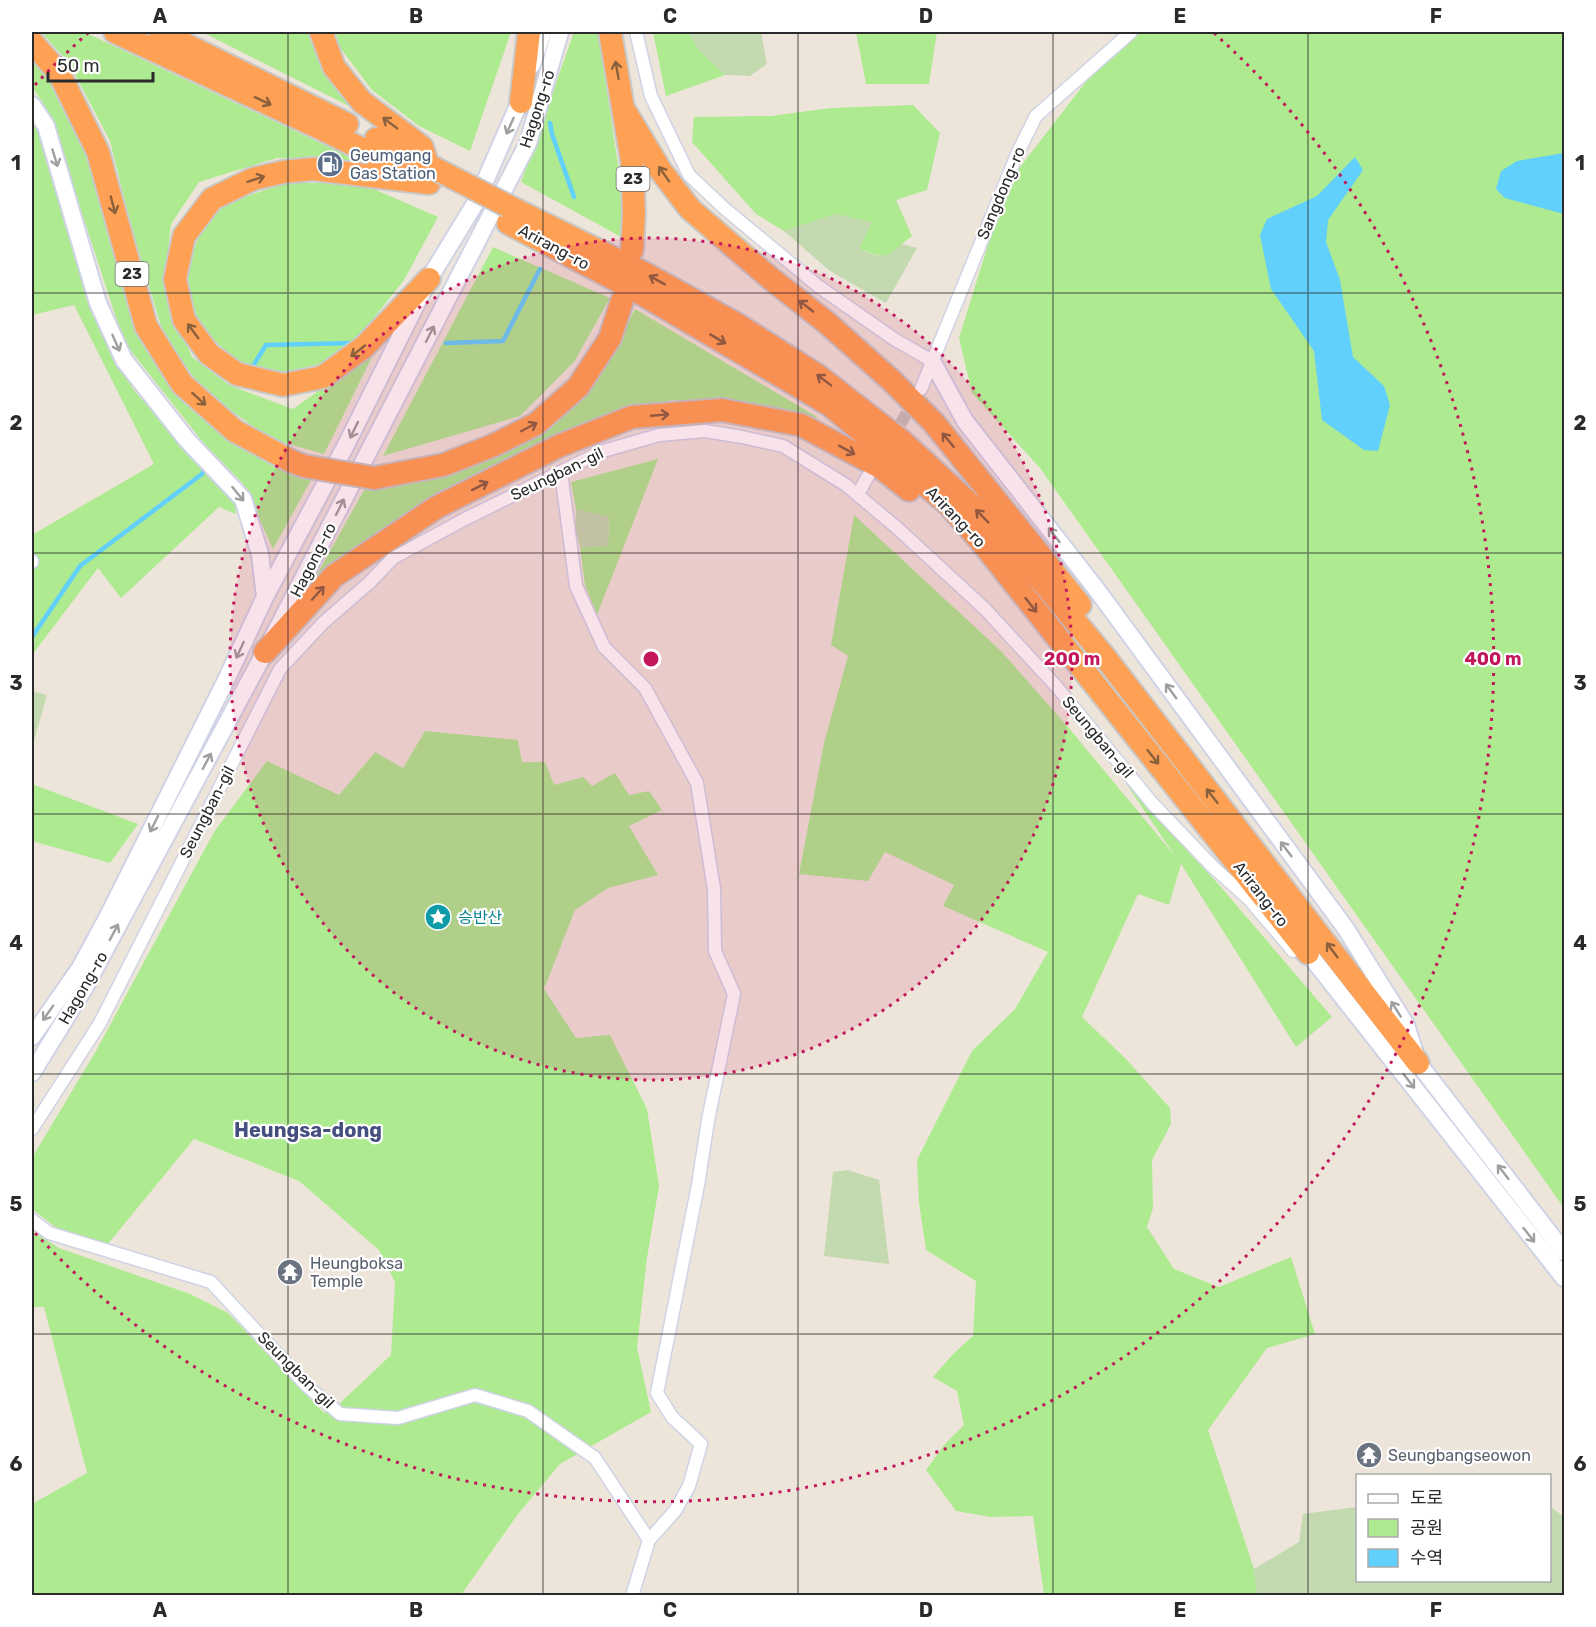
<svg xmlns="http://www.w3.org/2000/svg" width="1596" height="1627" viewBox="0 0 1596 1627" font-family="Rubik,'Noto Sans KR',sans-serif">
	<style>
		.green { fill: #adea90 }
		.cemetery { fill: #c3d9af }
		.water { fill: #61d0fc }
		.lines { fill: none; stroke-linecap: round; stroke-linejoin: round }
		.stream { stroke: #61d0fc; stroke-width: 4.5 }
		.street-tunnel { stroke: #c7c0b7; stroke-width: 12; stroke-dasharray: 12 6; stroke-linecap: butt }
		.street-casing { stroke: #cfd3e5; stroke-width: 15 }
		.secondary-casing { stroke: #cfd3e5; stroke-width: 20 }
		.highway-casing { stroke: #c8c8c8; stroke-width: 26 }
		.street { stroke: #fff; stroke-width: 12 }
		.secondary { stroke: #fff; stroke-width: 16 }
		.highway { stroke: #ffa154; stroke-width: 22 }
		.highway-bridge-casing { stroke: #c8c8c8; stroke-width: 26; stroke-linecap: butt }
		.highway-bridge { stroke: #ffa154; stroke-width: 22 }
		.oneway { stroke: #8a603d }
		.oneway2 { stroke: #9f9f9f }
		.grid { fill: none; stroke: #2a2a2a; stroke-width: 1.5; stroke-opacity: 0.55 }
		.ring { fill: none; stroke: #c2185b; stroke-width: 3; stroke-dasharray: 3 6 }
		.labels { text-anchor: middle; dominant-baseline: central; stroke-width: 4.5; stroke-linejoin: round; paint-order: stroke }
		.shield { fill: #fff; stroke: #6a6a6a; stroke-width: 1.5 }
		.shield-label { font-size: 15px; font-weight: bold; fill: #2a2a2a }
		.street-label { font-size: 16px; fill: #2a2a2a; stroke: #fff }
		.service-label { font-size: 16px; fill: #4e5e75; stroke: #fff; text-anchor: start }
		.culture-label { font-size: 16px; fill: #0d838f; stroke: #fff; text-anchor: start }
		.worship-label { font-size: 16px; fill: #5b616d; stroke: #fff; text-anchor: start }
		.quarter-label { font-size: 20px; font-weight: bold; fill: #454f7f; stroke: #fff }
		.centre { fill: #c2185b; stroke: #fff; stroke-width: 3 }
		.ring-label { font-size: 18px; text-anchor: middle; font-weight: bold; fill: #c2185b; stroke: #fff; stroke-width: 4.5; stroke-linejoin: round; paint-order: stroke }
		.neatline { fill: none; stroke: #2a2a2a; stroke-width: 2 }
		.grid-label { font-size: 20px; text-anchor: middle; font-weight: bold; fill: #2a2a2a }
	</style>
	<rect width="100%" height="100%" fill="#eee5da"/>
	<path class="green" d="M 41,32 L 84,32 L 359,161 L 277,158 L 199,182 L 171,224 L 164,288 L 192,357 L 229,385 L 293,409 L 375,351 L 324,454 L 271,439 L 204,391 L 164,336 L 132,229 L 110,141 L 69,63 Z
		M 202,32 L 307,32 L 351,107 Z
		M 336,32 L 511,32 L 470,151 L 419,126 L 372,90 L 338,45 Z
		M 574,32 L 598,32 L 620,178 L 623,238 L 521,182 Z
		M 653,32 L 688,32 L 700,51 L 725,75 L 666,96 Z
		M 856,32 L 937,32 L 929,84 L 866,84 Z
		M 1139,32 L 1564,32 L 1564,1208 L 1040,468 L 972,393 L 959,338 L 1007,184 L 1099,65 Z
		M 32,54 L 40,62 L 75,120 L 95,173 L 147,345 L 196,412 L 243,448 L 311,480 L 273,549 L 244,485 L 202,441 L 124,342 L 49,112 L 32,87 Z
		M 913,105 L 940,133 L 927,190 L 896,200 L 912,236 C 887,255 891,263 859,248 L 871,223 L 836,214 L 784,231 L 756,214 L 692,142 L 694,117 L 771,116 L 831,108 Z
		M 32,120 L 38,128 L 43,144 L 88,301 L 133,389 L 194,459 L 235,501 L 236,514 L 219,507 L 121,598 L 98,568 L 32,655 L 32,535 L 154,464 L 74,305 L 32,315 Z
		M 285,183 L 360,183 L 438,217 L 404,280 L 361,334 L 324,363 L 276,374 L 235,360 L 197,323 L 185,274 L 202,228 L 227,203 Z
		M 493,247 L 610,298 L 574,362 L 520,416 L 383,456 Z
		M 635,309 L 819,418 L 672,400 L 581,427 L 400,517 L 305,596 L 364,490 L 448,477 L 550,427 L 602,372 Z
		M 658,459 L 597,615 L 585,585 L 580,547 L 608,546 L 609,517 L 576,509 L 571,482 Z
		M 854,515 L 1001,651 L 1068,727 L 1175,856 L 1127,785 L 1220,886 L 1332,1017 L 1296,1047 L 1181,864 L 1169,905 L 1138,894 L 1082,1017 L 1126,1059 L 1170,1108 L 1171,1124 L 1152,1160 L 1153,1208 L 1147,1227 L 1174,1269 L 1219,1287 L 1291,1257 L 1315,1334 L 1267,1348 L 1208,1430 L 1254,1569 L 1257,1595 L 1044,1595 L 1033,1516 L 991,1517 L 956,1511 L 926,1470 L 945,1444 L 964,1425 L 957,1391 L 933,1377 L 953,1354 L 973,1336 L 976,1281 L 926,1250 L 919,1203 L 917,1160 L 972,1051 L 1015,1009 L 1048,952 L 943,906 L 954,885 L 885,852 L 868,881 L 799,874 L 824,743 L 848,656 L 831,645 Z
		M 425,731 L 518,740 L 522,762 L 545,762 L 554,785 L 583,777 L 592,786 L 615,773 L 629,795 L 649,791 L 662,810 L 629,826 L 658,875 L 608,888 L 575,910 L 544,989 L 576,1038 L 610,1035 L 647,1109 L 659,1186 L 647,1258 L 637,1347 L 651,1412 L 560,1464 L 518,1514 L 461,1595 L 32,1595 L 32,1504 L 87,1473 L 44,1307 L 32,1307 L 32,1231 L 59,1248 L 190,1294 L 228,1313 L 324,1413 L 339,1404 L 391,1355 L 395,1282 L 379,1250 L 299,1181 L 194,1139 L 107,1245 L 58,1229 L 32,1209 L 32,1158 L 96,1051 L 214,832 L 267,761 L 339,795 L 375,752 L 403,768 Z
		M 32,784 L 138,824 L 110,863 L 32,841 Z"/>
	<path class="cemetery" d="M 688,32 L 761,32 L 767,64 L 750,76 L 725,75 L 700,51 Z
		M 836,214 L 872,222 L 859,248 C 879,258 884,260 902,244 L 917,248 L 886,303 L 830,271 L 784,231 Z
		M 576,509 L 609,517 L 608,546 L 580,547 L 575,529 Z
		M 32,691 L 47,695 L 32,748 Z
		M 848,1170 L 879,1180 L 889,1264 L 824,1256 L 833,1172 Z
		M 1550,1506 L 1564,1517 L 1564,1595 L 1257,1595 L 1254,1569 L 1299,1542 L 1303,1514 L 1357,1507 L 1358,1580 L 1550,1580 Z"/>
	<path class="water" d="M 1564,153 L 1564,214 L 1505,198 L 1496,189 L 1501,171 L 1517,161 Z
		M 1355,157 L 1363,170 L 1328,220 L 1326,242 L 1340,280 L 1353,357 L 1384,386 L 1390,405 L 1378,451 L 1364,450 L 1322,420 L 1314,351 L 1271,289 L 1260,235 L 1267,219 L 1317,196 Z"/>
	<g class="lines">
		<path class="stream" d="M 550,123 L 552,134 L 574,197
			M 446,343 L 503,341 L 540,269
			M 253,366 L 266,345 L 355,343
			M 32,637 L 80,566 L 202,474 L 204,470"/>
		<path class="street-tunnel" d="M 891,439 L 915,400"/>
		<defs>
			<path id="street" d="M 636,32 L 651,96 L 689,175 L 724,208 L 818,286 L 894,339 L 932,361
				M 921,389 L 1018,152 L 1036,116 L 1131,32
				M 561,472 L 576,586 L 604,647 L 645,688 L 697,783 L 714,889 L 715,951 L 734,994 L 708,1120 L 698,1185 L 657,1393 L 672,1417 L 701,1444 L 689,1486 L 675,1511 L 649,1540
				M 858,494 L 868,476
				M 32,562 L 32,561
				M 32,1129 L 100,1023 L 280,669 L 323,623 L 370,582 L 393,558 L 465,519 L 603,451 L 659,435 L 705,431 L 742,437 L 783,446 L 846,485 L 896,527 L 985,609 L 1056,686 L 1152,803 L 1213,867 L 1249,899 L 1293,951
				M 32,1220 L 49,1233 L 211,1282 L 307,1386 L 340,1414 L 398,1418 L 475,1395 L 528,1411 L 595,1458 L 649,1540 L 632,1596"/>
			<path id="secondary" d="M 532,65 L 543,32
				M 32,105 L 46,126 L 98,303 L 124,360 L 187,440 L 243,499 L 260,554 L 265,597
				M 932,361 L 965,421 L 1097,590 L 1346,929 L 1406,1025 L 1418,1063 L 1564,1252
				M 1308,953 L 1564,1278
				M 32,1037 L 80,968 L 107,918 L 227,678 L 265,597 L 346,445 L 429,279 L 476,202 L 524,92
				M 32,1073 L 85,987 L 265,652 L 528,143 L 560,32"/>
			<path id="highway" d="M 115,32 L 326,131 L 414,175
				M 160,32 L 347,124
				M 321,32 L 334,67 L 362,102 L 422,147 L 427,163
				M 610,32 L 632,161 L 634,214 L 632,250
				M 32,42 L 59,73 L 98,152 L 146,326 L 182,384 L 235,431 L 291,461
				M 521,102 L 529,32
				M 623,108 L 661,171 L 690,209 L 770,278 L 826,322 L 891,380 L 934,423 L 1080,605
				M 376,139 L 434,168
				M 429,183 L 313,169 L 283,172 L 253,179 L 212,199 L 184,236 L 175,279 L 184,320 L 209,354 L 237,374 L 283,385 L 323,377 L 364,347 L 429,279
				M 508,206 L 642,272 L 738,325 L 817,375 L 903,442 L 982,515 L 1045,585 L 1104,656 L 1418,1063
				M 508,223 L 637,291 L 830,405 L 948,504 L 984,545 L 1308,953
				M 374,478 L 443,465 L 494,445 L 536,424 L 578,387 L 610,338 L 622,301
				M 265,652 L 334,576 L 437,507 L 559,446 L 632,417 L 722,410 L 801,425 L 880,467 L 909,490"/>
		</defs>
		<use href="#street" class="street-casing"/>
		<use href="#secondary" class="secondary-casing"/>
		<use href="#highway" class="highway-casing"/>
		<use href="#street" class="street"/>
		<use href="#secondary" class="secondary"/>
		<use href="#highway" class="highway"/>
		<defs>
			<path id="highway-bridge" d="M 434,168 L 508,206
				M 291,461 L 304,466 L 374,478"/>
		</defs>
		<use href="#highway-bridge" class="highway-bridge-casing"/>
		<use href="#highway-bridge" class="highway-bridge"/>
	</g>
	<defs><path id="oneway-shaft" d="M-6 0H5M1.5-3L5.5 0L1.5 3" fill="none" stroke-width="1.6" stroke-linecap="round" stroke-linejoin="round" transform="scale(1.5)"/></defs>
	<g class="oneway">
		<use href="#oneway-shaft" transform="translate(617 70) rotate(-100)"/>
		<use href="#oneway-shaft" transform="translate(263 101) rotate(25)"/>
		<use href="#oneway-shaft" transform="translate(390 123) rotate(-143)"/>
		<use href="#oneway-shaft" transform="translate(664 174) rotate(-125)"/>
		<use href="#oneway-shaft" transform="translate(256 179) rotate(-18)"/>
		<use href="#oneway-shaft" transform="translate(113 205) rotate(75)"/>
		<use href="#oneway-shaft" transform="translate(657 280) rotate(-151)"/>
		<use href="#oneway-shaft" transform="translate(806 306) rotate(-142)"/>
		<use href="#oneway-shaft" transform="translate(193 331) rotate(-126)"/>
		<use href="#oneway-shaft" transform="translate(718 339) rotate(31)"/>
		<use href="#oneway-shaft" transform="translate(358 351) rotate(142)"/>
		<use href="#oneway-shaft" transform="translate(824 380) rotate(-143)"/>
		<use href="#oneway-shaft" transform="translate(199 399) rotate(42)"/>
		<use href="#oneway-shaft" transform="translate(660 415) rotate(-5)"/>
		<use href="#oneway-shaft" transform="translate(529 427) rotate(-28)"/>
		<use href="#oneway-shaft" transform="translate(948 440) rotate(-130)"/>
		<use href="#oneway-shaft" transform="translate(847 450) rotate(29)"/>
		<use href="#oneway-shaft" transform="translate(480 486) rotate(-27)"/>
		<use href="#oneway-shaft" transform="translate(982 516) rotate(-135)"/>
		<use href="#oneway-shaft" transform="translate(318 593) rotate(-48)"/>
		<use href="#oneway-shaft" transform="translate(1031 605) rotate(52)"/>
		<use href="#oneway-shaft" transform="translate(1153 757) rotate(52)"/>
		<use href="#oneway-shaft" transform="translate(1212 796) rotate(-128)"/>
		<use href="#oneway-shaft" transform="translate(1332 950) rotate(-127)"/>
	</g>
	<g class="oneway2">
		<use href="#oneway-shaft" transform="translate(510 126) rotate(114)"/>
		<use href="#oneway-shaft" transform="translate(55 158) rotate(73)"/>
		<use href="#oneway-shaft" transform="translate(430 334) rotate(-63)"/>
		<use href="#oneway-shaft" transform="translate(116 343) rotate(66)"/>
		<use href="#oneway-shaft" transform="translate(354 430) rotate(116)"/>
		<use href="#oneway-shaft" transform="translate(238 494) rotate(51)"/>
		<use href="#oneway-shaft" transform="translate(340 507) rotate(-63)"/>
		<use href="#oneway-shaft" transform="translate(1054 535) rotate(-128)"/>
		<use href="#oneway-shaft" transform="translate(240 650) rotate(115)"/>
		<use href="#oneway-shaft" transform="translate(1171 691) rotate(-126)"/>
		<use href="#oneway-shaft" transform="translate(207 761) rotate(-62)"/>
		<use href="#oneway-shaft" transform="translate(154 824) rotate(117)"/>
		<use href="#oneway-shaft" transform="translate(1286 849) rotate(-127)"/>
		<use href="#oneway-shaft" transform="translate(114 932) rotate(-62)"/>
		<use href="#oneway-shaft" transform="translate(1396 1009) rotate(-122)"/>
		<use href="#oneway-shaft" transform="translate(48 1013) rotate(125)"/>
		<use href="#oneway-shaft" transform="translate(1409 1081) rotate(52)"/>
		<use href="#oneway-shaft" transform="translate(1503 1172) rotate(-128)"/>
		<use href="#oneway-shaft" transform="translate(1529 1235) rotate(52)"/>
	</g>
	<path class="grid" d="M 288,32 L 288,1596M 543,32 L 543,1596M 798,32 L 798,1596M 1053,32 L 1053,1596M 1308,32 L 1308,1596M 32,293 L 1564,293M 32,553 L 1564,553M 32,814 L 1564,814M 32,1074 L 1564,1074M 32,1334 L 1564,1334"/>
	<circle cx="651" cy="659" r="421" fill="#c2185b" fill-opacity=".12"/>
	<g class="ring">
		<circle cx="651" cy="659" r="421"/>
		<path d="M35 85A842 842 0 0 1 88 33M1214 33A842 842 0 1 1 35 1233"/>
	</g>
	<defs>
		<symbol id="fuel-disc" viewBox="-11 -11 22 22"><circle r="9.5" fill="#5c6f8a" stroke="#fff"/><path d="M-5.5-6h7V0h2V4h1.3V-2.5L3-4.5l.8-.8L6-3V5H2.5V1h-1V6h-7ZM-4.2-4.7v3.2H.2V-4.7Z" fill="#fff"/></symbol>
		<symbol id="sight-disc" viewBox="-11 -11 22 22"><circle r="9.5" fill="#0f9aa8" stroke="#fff"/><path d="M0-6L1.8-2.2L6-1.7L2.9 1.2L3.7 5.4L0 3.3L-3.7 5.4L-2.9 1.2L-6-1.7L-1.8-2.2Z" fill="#fff"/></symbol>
		<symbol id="temple-disc" viewBox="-11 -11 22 22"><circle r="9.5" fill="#6b7280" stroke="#fff"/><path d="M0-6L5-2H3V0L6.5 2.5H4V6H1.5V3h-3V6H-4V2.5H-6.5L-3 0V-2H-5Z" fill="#fff"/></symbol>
	</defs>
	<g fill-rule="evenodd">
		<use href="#fuel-disc" x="315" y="149" width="30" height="30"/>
		<use href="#sight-disc" x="423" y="902" width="30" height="30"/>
		<use href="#temple-disc" x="275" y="1257" width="30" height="30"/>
		<use href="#temple-disc" x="1354" y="1440" width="30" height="30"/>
	</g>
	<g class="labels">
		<g class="shield">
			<rect x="616.5" y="167" width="33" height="24" rx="4.5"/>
			<rect x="115.5" y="262" width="33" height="24" rx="4.5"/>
		</g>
		<g class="shield-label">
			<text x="633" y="179">23</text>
			<text x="132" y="274">23</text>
		</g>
		<g class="street-label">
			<text transform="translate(537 109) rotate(-72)">Hagong-ro</text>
			<text transform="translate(1001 193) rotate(-67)">Sangdong-ro</text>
			<text transform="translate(554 247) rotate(28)">Arirang-ro</text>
			<text transform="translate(557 474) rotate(-26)">Seungban-gil</text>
			<text transform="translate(956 517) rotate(46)">Arirang-ro</text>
			<text transform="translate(313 560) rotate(-63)">Hagong-ro</text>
			<text transform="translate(1098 737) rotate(50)">Seungban-gil</text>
			<text transform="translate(207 812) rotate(-63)">Seungban-gil</text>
			<text transform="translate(1261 894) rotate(52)">Arirang-ro</text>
			<text transform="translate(83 988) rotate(-60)">Hagong-ro</text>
			<text transform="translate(296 1370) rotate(45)">Seungban-gil</text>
		</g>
		<g class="service-label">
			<text x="350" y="155">Geumgang<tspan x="350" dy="18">Gas Station</tspan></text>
		</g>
		<g class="culture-label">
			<text x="458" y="917">승반산</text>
		</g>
		<g class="worship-label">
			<text x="310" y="1263">Heungboksa<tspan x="310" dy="18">Temple</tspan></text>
			<text x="1388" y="1455">Seungbangseowon</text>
		</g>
		<g class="quarter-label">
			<text x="308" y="1130">Heungsa-dong</text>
		</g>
	</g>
	<circle cx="651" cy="659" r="9" class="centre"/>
	<g class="ring-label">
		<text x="1072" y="665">200 m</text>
		<text x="1493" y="665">400 m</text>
	</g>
	<rect width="1596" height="1627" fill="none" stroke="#ffffff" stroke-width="66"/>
	<rect x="1356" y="1474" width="195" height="108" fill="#ffffff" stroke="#aaaaaa" stroke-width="1.5"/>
	<rect x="1368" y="1494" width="30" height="9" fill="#ffffff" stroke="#aaaaaa" stroke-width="1.5"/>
	<text x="1410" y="1504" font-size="18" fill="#2a2a2a">도로</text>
	<rect x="1368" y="1519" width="30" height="18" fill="#adea90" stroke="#aaaaaa" stroke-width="1.5"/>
	<text x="1410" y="1534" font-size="18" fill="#2a2a2a">공원</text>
	<rect x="1368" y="1549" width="30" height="18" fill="#61d0fc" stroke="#aaaaaa" stroke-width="1.5"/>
	<text x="1410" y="1564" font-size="18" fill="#2a2a2a">수역</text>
	<path d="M48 72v9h105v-9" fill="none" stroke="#2a2a2a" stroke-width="3"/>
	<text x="57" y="72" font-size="18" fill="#2a2a2a" stroke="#ffffff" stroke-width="4.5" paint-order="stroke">50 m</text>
	<rect x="33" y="33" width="1530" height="1561" class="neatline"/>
	<g class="grid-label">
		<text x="160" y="23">A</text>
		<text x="416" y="23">B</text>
		<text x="670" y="23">C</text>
		<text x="926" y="23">D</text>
		<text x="1180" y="23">E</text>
		<text x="1436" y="23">F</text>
		<text x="16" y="170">1</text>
		<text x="1580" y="170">1</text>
		<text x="16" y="430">2</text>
		<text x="1580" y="430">2</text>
		<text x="16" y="690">3</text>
		<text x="1580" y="690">3</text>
		<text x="16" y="950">4</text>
		<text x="1580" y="950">4</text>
		<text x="16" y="1211">5</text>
		<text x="1580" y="1211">5</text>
		<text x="16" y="1471">6</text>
		<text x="1580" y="1471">6</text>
		<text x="160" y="1617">A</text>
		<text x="416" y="1617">B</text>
		<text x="670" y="1617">C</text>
		<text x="926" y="1617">D</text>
		<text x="1180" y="1617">E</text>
		<text x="1436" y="1617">F</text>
	</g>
</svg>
